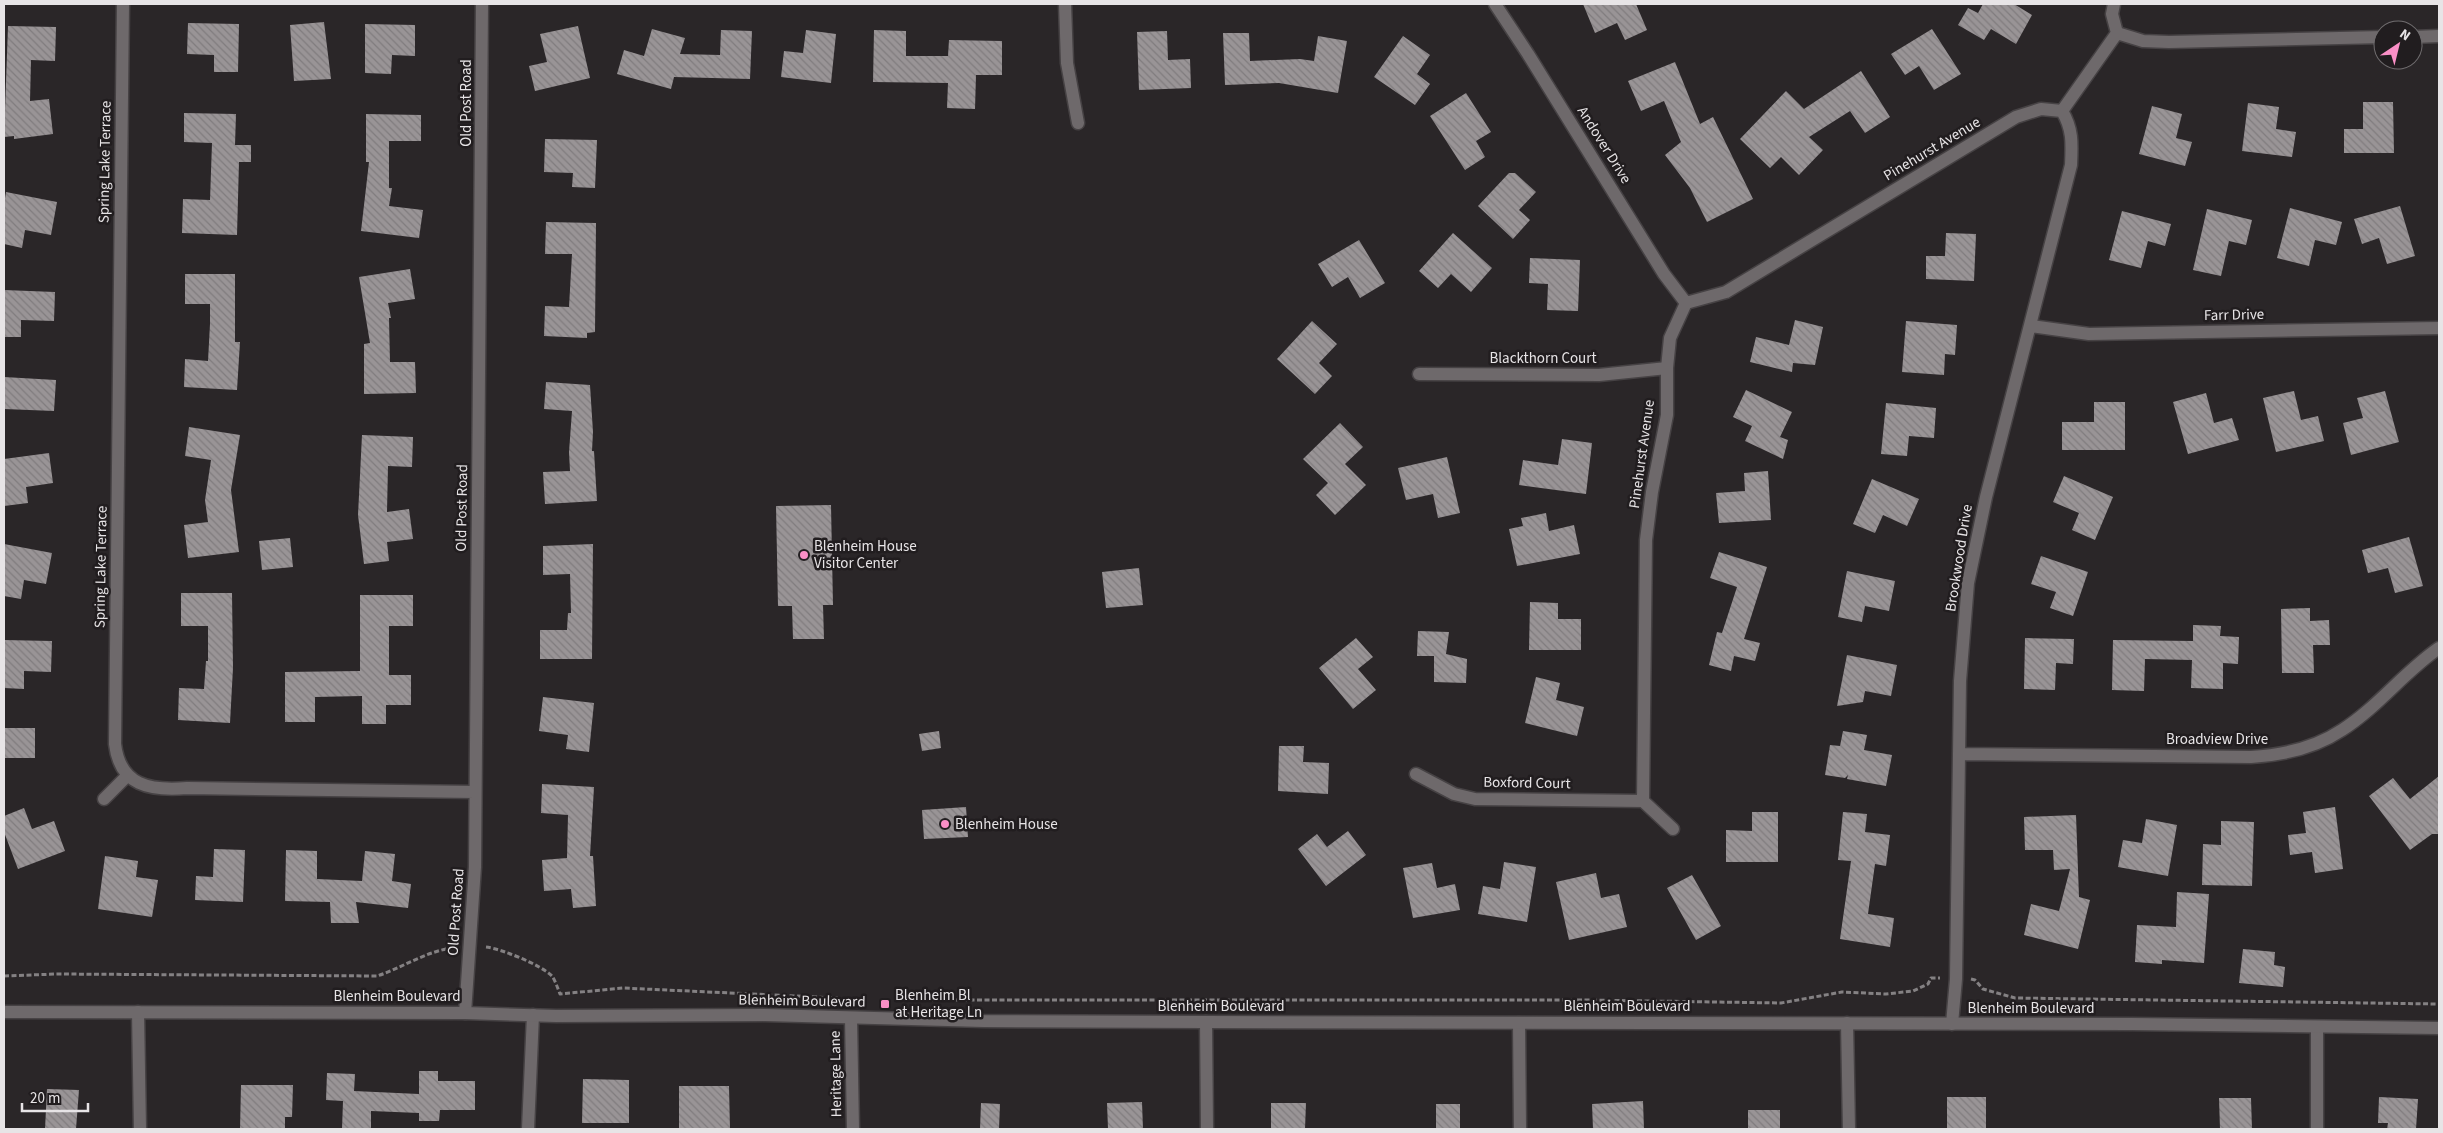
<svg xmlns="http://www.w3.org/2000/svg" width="2443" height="1133" viewBox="0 0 2443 1133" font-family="'Source Sans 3',sans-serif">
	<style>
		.building { fill: url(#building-back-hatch) }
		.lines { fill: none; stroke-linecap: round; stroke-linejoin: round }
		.street-casing { stroke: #464244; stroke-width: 15 }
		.secondary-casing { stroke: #464244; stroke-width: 15 }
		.path { stroke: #848183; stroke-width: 3; stroke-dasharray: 5 2.5; stroke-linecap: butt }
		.street { stroke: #6e696b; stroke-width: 12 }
		.secondary { stroke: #6e696b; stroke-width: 12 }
		.poi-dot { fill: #fa8fc6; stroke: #211d1f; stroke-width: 2 }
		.labels { text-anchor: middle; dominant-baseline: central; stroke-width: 5; stroke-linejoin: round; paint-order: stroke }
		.street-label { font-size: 15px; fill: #e7e4e6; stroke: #211d1f }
		.poi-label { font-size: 15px; fill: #e7e4e6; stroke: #211d1f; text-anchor: start }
	</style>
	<defs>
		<pattern id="building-back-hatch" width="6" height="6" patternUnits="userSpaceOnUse" patternTransform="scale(1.25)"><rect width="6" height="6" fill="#999496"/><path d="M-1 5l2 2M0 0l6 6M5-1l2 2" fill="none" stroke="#807c7e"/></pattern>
	</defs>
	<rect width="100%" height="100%" fill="#2a2628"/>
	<path class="building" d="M 1583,4 L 1636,4 L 1647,30 L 1625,40 L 1617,23 L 1595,33 Z
		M 1983,4 L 2014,4 L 2032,15 L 2016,44 L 1991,29 L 1984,40 L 1958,25 L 1968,8 L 1978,13 Z
		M 324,22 L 331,79 L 294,81 L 290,25 Z
		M 188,23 L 239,24 L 238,72 L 214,72 L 214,55 L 187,54 Z
		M 365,24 L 415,25 L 415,56 L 392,55 L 391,74 L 365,73 Z
		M 8,26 L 56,27 L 55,61 L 31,60 L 30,101 L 49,99 L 53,134 L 14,139 L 14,136 L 4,137 Z
		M 578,26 L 590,78 L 535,91 L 529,66 L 547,62 L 540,34 Z
		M 652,29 L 685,38 L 680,54 L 720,55 L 721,30 L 752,31 L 750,79 L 674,77 L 671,89 L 617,74 L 624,50 L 644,56 Z
		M 1932,29 L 1961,74 L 1934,90 L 1919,66 L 1905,75 L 1891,54 Z
		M 806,30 L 836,34 L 831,83 L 781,77 L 784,51 L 803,53 Z
		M 874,30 L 906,31 L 906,56 L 948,56 L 949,40 L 1002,41 L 1002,75 L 976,75 L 975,109 L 947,108 L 948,83 L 873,82 Z
		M 1167,31 L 1168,60 L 1190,59 L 1191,88 L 1139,90 L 1137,32 Z
		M 1223,33 L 1249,33 L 1250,61 L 1300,59 L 1314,61 L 1318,36 L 1347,41 L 1338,93 L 1279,83 L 1225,85 Z
		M 1403,36 L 1430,55 L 1417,74 L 1430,84 L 1415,105 L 1374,77 Z
		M 1675,62 L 1700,124 L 1713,117 L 1753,199 L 1707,222 L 1690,188 L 1665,155 L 1681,142 L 1664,101 L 1641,111 L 1628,81 Z
		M 1861,71 L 1890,117 L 1865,133 L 1850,111 L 1809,137 L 1823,150 L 1799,175 L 1781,157 L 1770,168 L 1740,139 L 1786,91 L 1804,109 Z
		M 1466,93 L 1491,132 L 1476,141 L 1485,157 L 1465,170 L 1430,116 Z
		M 2363,102 L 2393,102 L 2394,153 L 2344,153 L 2344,129 L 2363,129 Z
		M 2248,103 L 2279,107 L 2276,129 L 2296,132 L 2292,157 L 2242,151 Z
		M 2152,106 L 2182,114 L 2176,138 L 2192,142 L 2185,166 L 2139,154 Z
		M 184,113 L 236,114 L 235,145 L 251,145 L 251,162 L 239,162 L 237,235 L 182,233 L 183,199 L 210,200 L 212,143 L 184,142 Z
		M 366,114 L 421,115 L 421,141 L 389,141 L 389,188 L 392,188 L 389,206 L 423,210 L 419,238 L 361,231 L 369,162 L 366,162 Z
		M 545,139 L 597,140 L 595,188 L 572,187 L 573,173 L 544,172 Z
		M 1509,173 L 1515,173 L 1536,192 L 1519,210 L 1530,220 L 1513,239 L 1478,206 Z
		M 6,192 L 57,202 L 51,235 L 25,230 L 22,248 L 4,244 L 4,205 Z
		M 2400,206 L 2415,256 L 2387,264 L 2379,238 L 2362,244 L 2354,219 Z
		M 2290,208 L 2342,222 L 2336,245 L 2315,240 L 2309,266 L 2277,258 Z
		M 2207,209 L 2252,220 L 2246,245 L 2229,241 L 2221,276 L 2193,270 Z
		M 2122,211 L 2171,224 L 2165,246 L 2148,241 L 2141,268 L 2109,260 Z
		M 546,222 L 596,223 L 595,332 L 587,333 L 587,338 L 544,336 L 545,306 L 569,307 L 572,254 L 545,254 Z
		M 1453,233 L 1492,268 L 1471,292 L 1451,274 L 1438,288 L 1419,271 Z
		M 1946,233 L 1976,234 L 1974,281 L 1926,279 L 1926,256 L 1945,256 Z
		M 1359,240 L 1385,283 L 1360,298 L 1348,277 L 1332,287 L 1318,264 Z
		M 1530,258 L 1580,260 L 1578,311 L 1547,310 L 1548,284 L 1529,283 Z
		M 410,269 L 415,299 L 388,303 L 391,318 L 389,318 L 390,362 L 415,362 L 416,393 L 364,394 L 364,344 L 370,343 L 359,277 Z
		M 185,274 L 235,274 L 235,342 L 240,342 L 237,390 L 184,387 L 185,359 L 208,361 L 210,324 L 210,304 L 185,304 Z
		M 4,290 L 55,292 L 54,321 L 21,320 L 21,337 L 4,337 Z
		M 1795,320 L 1823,327 L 1815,365 L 1793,363 L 1792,372 L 1750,362 L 1756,337 L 1789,345 Z
		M 1312,321 L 1337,344 L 1319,363 L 1332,376 L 1315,394 L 1277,359 Z
		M 1906,321 L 1957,325 L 1955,355 L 1945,354 L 1944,375 L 1902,372 Z
		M 4,377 L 56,380 L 54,411 L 4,409 Z
		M 546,382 L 590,385 L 593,432 L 592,451 L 594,451 L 597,501 L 545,504 L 543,472 L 570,471 L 569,452 L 572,411 L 544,409 Z
		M 1746,390 L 1792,412 L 1780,437 L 1788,440 L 1783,459 L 1745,441 L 1752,426 L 1733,417 Z
		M 2294,391 L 2301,420 L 2318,416 L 2324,441 L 2276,452 L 2263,398 Z
		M 2385,391 L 2399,442 L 2351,455 L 2343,423 L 2363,418 L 2357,398 Z
		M 2206,393 L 2214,423 L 2232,418 L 2239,440 L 2188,454 L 2173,402 Z
		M 2094,402 L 2125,402 L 2125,450 L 2062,450 L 2062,422 L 2094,422 Z
		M 1886,403 L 1936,408 L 1934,438 L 1909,436 L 1907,456 L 1881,454 Z
		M 1340,423 L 1363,447 L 1345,464 L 1366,485 L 1335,515 L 1316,495 L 1328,483 L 1303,459 Z
		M 189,427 L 240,435 L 231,490 L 239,552 L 188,558 L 184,525 L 208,522 L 205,500 L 211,460 L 185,456 Z
		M 362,435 L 413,437 L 412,467 L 388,466 L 387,512 L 409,509 L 413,539 L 387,542 L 389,561 L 364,564 L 358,515 Z
		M 1562,439 L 1592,443 L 1586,494 L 1519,485 L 1523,460 L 1558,465 Z
		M 49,453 L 53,483 L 26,487 L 28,503 L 4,506 L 4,459 Z
		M 1447,457 L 1460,513 L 1438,518 L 1433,494 L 1406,500 L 1398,468 Z
		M 1768,471 L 1771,520 L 1719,523 L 1716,493 L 1745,491 L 1744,473 Z
		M 2064,476 L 2113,497 L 2095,540 L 2072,530 L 2079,513 L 2053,502 Z
		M 1872,479 L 1919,499 L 1907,526 L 1883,515 L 1875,533 L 1853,524 Z
		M 831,505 L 833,605 L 823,605 L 824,639 L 793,639 L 792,606 L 778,606 L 776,506 Z
		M 1546,513 L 1549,531 L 1574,525 L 1580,554 L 1517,566 L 1509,529 L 1523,526 L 1521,518 Z
		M 2409,537 L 2423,586 L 2395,593 L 2388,568 L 2368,573 L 2362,550 Z
		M 290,538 L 293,567 L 262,570 L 259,541 Z
		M 4,544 L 52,553 L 46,584 L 24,580 L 21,599 L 4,596 Z
		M 593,544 L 592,659 L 540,659 L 540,630 L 567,630 L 568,613 L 571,613 L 570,574 L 543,575 L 543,546 Z
		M 1719,552 L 1767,567 L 1744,639 L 1760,643 L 1755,661 L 1734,656 L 1731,671 L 1709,665 L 1717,632 L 1722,633 L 1737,587 L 1710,578 Z
		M 2041,556 L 2088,572 L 2073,616 L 2050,608 L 2056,592 L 2031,584 Z
		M 1139,568 L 1143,605 L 1106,608 L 1102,572 Z
		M 1847,571 L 1895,581 L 1889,611 L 1865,606 L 1862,622 L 1838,617 Z
		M 181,593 L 232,593 L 233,668 L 230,723 L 178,720 L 179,688 L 204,689 L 206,661 L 208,661 L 208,626 L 181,626 Z
		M 360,595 L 413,595 L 413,626 L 389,626 L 389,675 L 411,675 L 411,705 L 386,705 L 386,724 L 362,724 L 362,696 L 315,697 L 315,722 L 285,722 L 285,672 L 360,671 Z
		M 1530,602 L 1558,603 L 1558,619 L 1581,619 L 1581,650 L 1529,650 Z
		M 2310,608 L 2310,621 L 2329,620 L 2330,645 L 2313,645 L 2314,673 L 2282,673 L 2281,609 Z
		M 2193,625 L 2221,626 L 2220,636 L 2239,637 L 2238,664 L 2223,663 L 2223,689 L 2191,688 L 2192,660 L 2145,659 L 2144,691 L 2112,690 L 2113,640 L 2193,641 Z
		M 1418,631 L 1449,632 L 1446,654 L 1467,659 L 1466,683 L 1434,682 L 1434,656 L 1417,656 Z
		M 1356,638 L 1373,657 L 1358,669 L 1376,690 L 1353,709 L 1319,668 Z
		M 2025,638 L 2074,639 L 2073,664 L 2056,663 L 2055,690 L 2024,689 Z
		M 4,640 L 52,641 L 51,672 L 24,671 L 24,689 L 4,688 Z
		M 1847,655 L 1897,665 L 1891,696 L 1865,691 L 1863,702 L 1837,706 Z
		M 1536,677 L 1560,683 L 1556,700 L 1584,707 L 1577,736 L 1525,723 Z
		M 543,697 L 594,703 L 589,752 L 566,749 L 568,735 L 539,731 Z
		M 4,728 L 35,728 L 35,758 L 4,758 Z
		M 939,731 L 941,748 L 922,751 L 919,734 Z
		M 1843,731 L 1867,735 L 1864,750 L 1892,755 L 1886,786 L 1847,779 L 1848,775 L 1845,778 L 1825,775 L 1830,745 L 1840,746 Z
		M 1279,746 L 1304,746 L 1303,762 L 1329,763 L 1328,794 L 1278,791 Z
		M 2439,776 L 2439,834 L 2432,834 L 2410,850 L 2369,796 L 2393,778 L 2410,799 Z
		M 542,784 L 594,787 L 590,856 L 593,856 L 596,906 L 573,908 L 571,889 L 544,891 L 542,860 L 567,858 L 568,815 L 541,813 Z
		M 966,807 L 968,837 L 924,839 L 922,810 Z
		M 2335,807 L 2343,869 L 2315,873 L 2312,852 L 2290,855 L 2288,835 L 2306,833 L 2303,812 Z
		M 24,808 L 32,829 L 54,821 L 65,851 L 18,869 L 4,832 L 4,816 Z
		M 1752,812 L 1778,812 L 1778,862 L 1726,862 L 1726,830 L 1752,831 Z
		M 1843,812 L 1867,814 L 1865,832 L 1890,835 L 1886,866 L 1875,864 L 1868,914 L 1894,918 L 1890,947 L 1840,939 L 1851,861 L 1838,860 Z
		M 2076,815 L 2079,897 L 2090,900 L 2078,949 L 2024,935 L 2031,904 L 2059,911 L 2070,869 L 2054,870 L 2053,850 L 2025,850 L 2024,817 Z
		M 2146,819 L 2177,825 L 2168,876 L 2118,867 L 2123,840 L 2142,843 Z
		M 2221,821 L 2254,822 L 2252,886 L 2202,885 L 2203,844 L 2221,845 Z
		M 1348,831 L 1366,855 L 1326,886 L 1298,849 L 1317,834 L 1327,847 Z
		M 214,849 L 245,850 L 243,902 L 195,900 L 196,876 L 213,877 Z
		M 286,850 L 317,851 L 317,879 L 362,881 L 365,851 L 395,854 L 392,881 L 411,884 L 408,908 L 356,902 L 359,923 L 331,923 L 330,902 L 285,901 Z
		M 105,856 L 138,861 L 136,877 L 158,880 L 152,917 L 98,909 Z
		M 1504,862 L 1536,867 L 1527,922 L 1478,914 L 1483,886 L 1500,889 Z
		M 1432,863 L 1437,888 L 1455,884 L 1460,910 L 1413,918 L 1403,868 Z
		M 1596,873 L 1601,898 L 1619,894 L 1627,927 L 1569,940 L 1556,882 Z
		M 1692,875 L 1721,926 L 1696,940 L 1667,888 Z
		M 2177,892 L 2209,894 L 2204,963 L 2162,960 L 2162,964 L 2135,962 L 2137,925 L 2176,927 Z
		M 2243,949 L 2275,952 L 2274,965 L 2285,967 L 2283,987 L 2239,983 Z
		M 419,1071 L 438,1071 L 438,1081 L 475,1081 L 475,1110 L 440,1110 L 439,1121 L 419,1121 L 419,1113 L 371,1111 L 371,1129 L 342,1129 L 343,1101 L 326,1100 L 327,1073 L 355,1074 L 354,1091 L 419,1094 Z
		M 583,1079 L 629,1080 L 629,1123 L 582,1123 Z
		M 241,1085 L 293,1085 L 292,1117 L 285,1117 L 285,1129 L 240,1129 Z
		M 679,1086 L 729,1086 L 730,1129 L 679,1129 Z
		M 47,1089 L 79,1090 L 76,1129 L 45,1129 Z
		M 1947,1097 L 1986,1097 L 1986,1129 L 1947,1129 Z
		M 2379,1097 L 2418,1099 L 2416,1129 L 2387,1129 L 2388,1123 L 2378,1123 Z
		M 2219,1098 L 2251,1098 L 2252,1129 L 2220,1129 Z
		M 1643,1101 L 1644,1129 L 1593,1129 L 1592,1104 Z
		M 1142,1102 L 1143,1129 L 1108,1129 L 1107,1103 Z
		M 981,1103 L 1000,1104 L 999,1129 L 980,1129 Z
		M 1271,1103 L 1306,1103 L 1305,1129 L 1271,1129 Z
		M 1436,1104 L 1460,1104 L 1460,1129 L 1436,1129 Z
		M 1748,1110 L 1780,1110 L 1780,1129 L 1748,1129 Z"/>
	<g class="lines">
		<defs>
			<path id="street" d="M 123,4 L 115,744 C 120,786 150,791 187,788 L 475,792
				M 1065,4 L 1067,63 L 1078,123
				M 1495,4 L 1528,54 L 1664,274 L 1686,303
				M 2114,4 L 2112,14 L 2117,33
				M 2117,33 L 2143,41 L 2169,42 L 2383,37
				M 2413,37 L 2439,36
				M 2062,111 L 2117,33
				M 1686,303 L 1726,292 L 2016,117 L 2041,109 L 2062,111
				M 2031,326 L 2089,334 L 2439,328
				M 1419,374 L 1599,375 L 1667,368
				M 1959,754 L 2251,757 C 2284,755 2315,748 2342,730 C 2378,707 2404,672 2439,648
				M 1416,774 L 1454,794 L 1475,799 L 1643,801
				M 104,799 L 127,776
				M 1643,801 L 1646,540 L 1652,492 L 1667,415 L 1667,368 L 1670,338 L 1686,303
				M 1643,801 L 1673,829
				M 138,1012 L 140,1129
				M 465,1013 L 475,867 L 482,4
				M 851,1018 L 853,1129
				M 1206,1022 L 1207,1129
				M 1519,1023 L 1520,1129
				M 1847,1023 L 1849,1129
				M 1952,1024 L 1956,979 L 1960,681 L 1968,583 L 1986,497 L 2071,165 C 2072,144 2073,129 2062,111
				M 2317,1028 L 2317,1129
				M 528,1129 L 533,1015"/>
			<path id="secondary" d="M 4,1012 L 465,1013 L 556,1016 L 765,1015 L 984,1021 L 1206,1022 L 2132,1024 L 2439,1028"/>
		</defs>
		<use href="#street" class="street-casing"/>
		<use href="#secondary" class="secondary-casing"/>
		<path class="path" d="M 486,947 C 502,949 541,965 552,976 C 555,980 558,989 560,994 L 623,988 L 838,998
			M 4,976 L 57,974 L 377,976 C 402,968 426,951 453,948
			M 1971,979 L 1975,980 L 1983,989 L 2015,998 L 2439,1004
			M 932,1000 L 1585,1000 L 1781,1003 L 1842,992 L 1886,994 L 1913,991 L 1928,984 L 1931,978 L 1940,978"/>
		<use href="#street" class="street"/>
		<use href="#secondary" class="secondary"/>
	</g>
	<g class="poi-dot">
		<circle cx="804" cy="555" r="5"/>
		<circle cx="945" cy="824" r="5"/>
		<rect x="880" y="999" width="10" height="10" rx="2.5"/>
	</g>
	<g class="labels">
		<g class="street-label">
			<text transform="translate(466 103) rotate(-90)">Old Post Road</text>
			<text transform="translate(1604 145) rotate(58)">Andover Drive</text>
			<text transform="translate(1932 149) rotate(-31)">Pinehurst Avenue</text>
			<text transform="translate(105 162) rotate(-89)">Spring Lake Terrace</text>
			<text transform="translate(2234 315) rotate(-1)">Farr Drive</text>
			<text x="1543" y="358">Blackthorn Court</text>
			<text transform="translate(1642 454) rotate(-82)">Pinehurst Avenue</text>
			<text transform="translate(462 508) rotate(-89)">Old Post Road</text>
			<text transform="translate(1959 558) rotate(-81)">Brookwood Drive</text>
			<text transform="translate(101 567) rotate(-89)">Spring Lake Terrace</text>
			<text x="2217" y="739">Broadview Drive</text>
			<text transform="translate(1527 783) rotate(1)">Boxford Court</text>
			<text transform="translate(456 912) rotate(-86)">Old Post Road</text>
			<text x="397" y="996">Blenheim Boulevard</text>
			<text transform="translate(802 1001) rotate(1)">Blenheim Boulevard</text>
			<text x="1221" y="1006">Blenheim Boulevard</text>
			<text x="1627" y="1006">Blenheim Boulevard</text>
			<text x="2031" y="1008">Blenheim Boulevard</text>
			<text transform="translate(836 1074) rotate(-91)">Heritage Lane</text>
		</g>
		<g class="poi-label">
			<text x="814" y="546">Blenheim House<tspan x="814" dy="17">Visitor Center</tspan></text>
			<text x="955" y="824">Blenheim House</text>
			<text x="895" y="995">Blenheim Bl<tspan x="895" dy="17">at Heritage Ln</tspan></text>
		</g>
	</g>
	<rect width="2443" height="1133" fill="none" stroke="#e7e4e6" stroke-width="10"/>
	<g transform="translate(2398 45) rotate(35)"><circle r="24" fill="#211d1f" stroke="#706d6f"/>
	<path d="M0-4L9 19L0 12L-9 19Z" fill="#fa8fc6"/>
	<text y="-8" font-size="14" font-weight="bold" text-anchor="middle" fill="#e7e4e6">N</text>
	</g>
	<path d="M22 1103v8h66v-8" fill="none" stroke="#e7e4e6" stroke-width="2.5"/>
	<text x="30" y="1103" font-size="15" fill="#e7e4e6" stroke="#211d1f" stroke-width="4" paint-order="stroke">20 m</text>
</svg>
